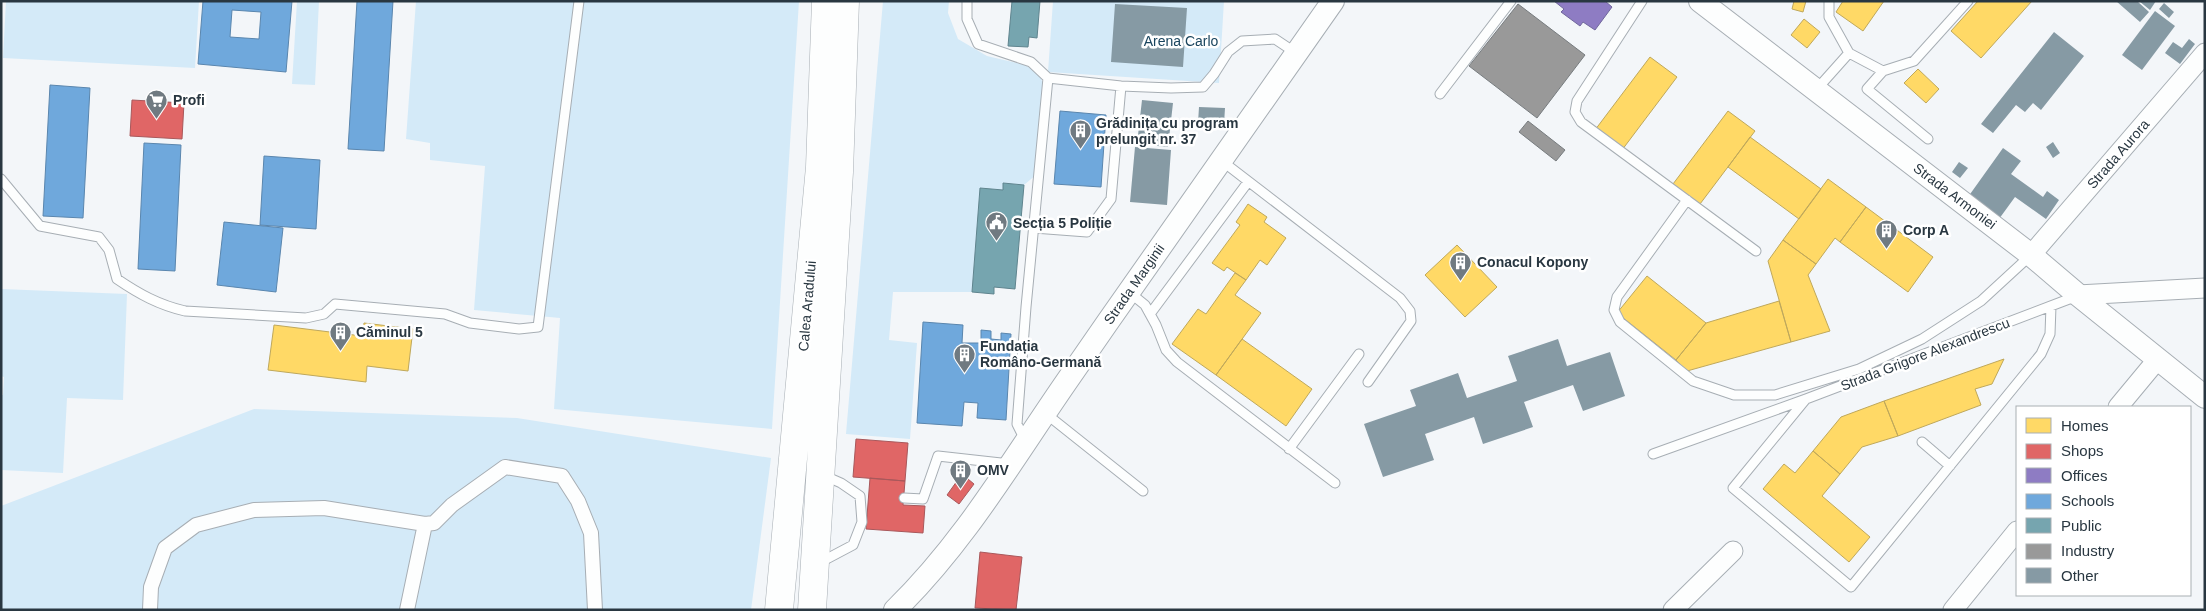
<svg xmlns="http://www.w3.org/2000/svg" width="2206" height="611" viewBox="0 0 2206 611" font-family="Arial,sans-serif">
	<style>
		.green { fill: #d4eaf8 }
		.homes { fill: #ffd966; stroke: #bfa85b }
		.shops { fill: #e06666; stroke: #a9585b }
		.offices { fill: #8e7cc3; stroke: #70679c }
		.schools { fill: #6fa8dc; stroke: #5a86ae; fill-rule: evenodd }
		.public { fill: #76a5af; stroke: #5f848e }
		.industry { fill: #999; stroke: #777c7f }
		.building { fill: #869aa4 }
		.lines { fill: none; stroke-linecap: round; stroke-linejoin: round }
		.service-casing { stroke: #a7aeb4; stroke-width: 11 }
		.pedestrian-casing { stroke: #a7aeb4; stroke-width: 16 }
		.minor-casing { stroke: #a7aeb4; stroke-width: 21 }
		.tertiary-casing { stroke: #a7aeb4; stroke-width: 24 }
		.primary-casing { stroke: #a7aeb4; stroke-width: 29 }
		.service { stroke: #fdfefe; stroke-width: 9 }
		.pedestrian { stroke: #fdfefe; stroke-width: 14 }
		.minor { stroke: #fdfefe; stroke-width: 19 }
		.tertiary { stroke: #fdfefe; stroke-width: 22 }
		.primary { stroke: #fdfefe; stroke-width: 28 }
		.labels { text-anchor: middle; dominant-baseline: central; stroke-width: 5; stroke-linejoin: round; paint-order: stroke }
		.park-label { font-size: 14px; fill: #1a455e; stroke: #fff }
		.poi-label { font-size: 14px; font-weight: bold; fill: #293741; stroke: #fff; text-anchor: start }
		.street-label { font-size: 14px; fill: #293741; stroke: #fff }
	</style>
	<rect width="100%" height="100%" fill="#f3f6f9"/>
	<path class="green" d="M 6,1 L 199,1 L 195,68 L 3,58 Z
		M 297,1 L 319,1 L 315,85 L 292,84 Z
		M 416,1 L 799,1 L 772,429 L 554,409 L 560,318 L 474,310 L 485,166 L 430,160 L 430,143 L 406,139 Z
		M 883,1 L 949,1 L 948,13 L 958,39 L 987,56 L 1025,65 L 1040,74 L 1044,89 L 1037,174 L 1024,185 L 1003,184 L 1003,190 L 980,188 L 972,292 L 893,292 L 889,340 L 917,343 L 910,439 L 846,434 Z
		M 1053,1 L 1224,1 L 1219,83 L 1048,72 Z
		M 1,289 L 127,294 L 123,400 L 67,398 L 63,473 L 1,470 L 1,395 L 3,395 L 4,377 L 1,376 Z
		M 254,409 L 517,418 L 771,458 L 751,610 L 1,610 L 1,506 Z"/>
	<path class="homes" d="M 1794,1 L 1806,1 L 1803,12 L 1792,9 Z
		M 1843,1 L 1884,1 L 1863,31 L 1836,12 Z
		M 1978,1 L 2032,1 L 1981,58 L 1951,31 Z
		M 1804,19 L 1820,32 L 1807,48 L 1791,35 Z
		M 1650,57 L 1677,77 L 1622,150 L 1595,130 Z
		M 1918,69 L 1939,89 L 1926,103 L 1904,83 Z
		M 1728,111 L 1755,131 L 1700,204 L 1673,184 Z
		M 1750,137 L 1821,189 L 1799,219 L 1728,167 Z
		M 1828,179 L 1866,207 L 1840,242 L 1835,238 L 1816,264 L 1783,240 Z
		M 1248,204 L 1267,217 L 1264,222 L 1286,238 L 1267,265 L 1260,260 L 1246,280 L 1227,267 L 1224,271 L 1212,263 L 1240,225 L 1236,222 Z
		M 1866,207 L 1933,257 L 1908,292 L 1840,242 Z
		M 1783,240 L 1816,264 L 1808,275 L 1830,331 L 1791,342 L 1768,261 Z
		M 1457,245 L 1497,287 L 1465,317 L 1425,275 Z
		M 1235,273 L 1246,280 L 1235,295 L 1261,313 L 1216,375 L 1172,344 L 1198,309 L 1206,314 Z
		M 1647,276 L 1706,323 L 1676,360 L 1617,313 Z
		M 1779,301 L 1791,342 L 1687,371 L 1676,360 L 1706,323 Z
		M 364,323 L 413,329 L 408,371 L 367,366 L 366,382 L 268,370 L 274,325 L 362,336 Z
		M 1242,339 L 1312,389 L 1286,426 L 1216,375 Z
		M 2004,359 L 1992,384 L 1975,389 L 1981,405 L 1898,436 L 1884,401 Z
		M 1884,401 L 1898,436 L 1862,447 L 1840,474 L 1813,451 L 1841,417 Z
		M 1813,451 L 1840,474 L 1822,496 L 1870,537 L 1849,562 L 1763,489 L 1784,464 L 1795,473 Z"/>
	<path class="shops" d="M 132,100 L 184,103 L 182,139 L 130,136 Z
		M 856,439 L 908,443 L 905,481 L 853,477 Z
		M 962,474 L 974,484 L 959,504 L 947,495 Z
		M 870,478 L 905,481 L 903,505 L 925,506 L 923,533 L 866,529 Z
		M 980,552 L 1022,557 L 1016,610 L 975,608 Z"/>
	<path class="offices" d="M 1554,1 L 1605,1 L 1612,7 L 1595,30 L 1583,22 L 1580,26 L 1561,12 L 1564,9 Z"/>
	<path class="schools" d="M 203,1 L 292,1 L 286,72 L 198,64 ZM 232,10 L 261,12 L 259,39 L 230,37 Z
		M 357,1 L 393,1 L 384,151 L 348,149 Z
		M 50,85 L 90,88 L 83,218 L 43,216 Z
		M 1060,111 L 1106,115 L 1101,187 L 1054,184 Z
		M 144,143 L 181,145 L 175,271 L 138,269 Z
		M 264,156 L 320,160 L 316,229 L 260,225 Z
		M 224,222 L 283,228 L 276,292 L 217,285 Z
		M 923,322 L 963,325 L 962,343 L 981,343 L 981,330 L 991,331 L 991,339 L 1001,340 L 1001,333 L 1011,334 L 1006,420 L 977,418 L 978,403 L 964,402 L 962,426 L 917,423 Z"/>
	<path class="public" d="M 1012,1 L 1040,1 L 1037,38 L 1029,37 L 1028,47 L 1008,46 Z
		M 1003,183 L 1024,185 L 1015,289 L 994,287 L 994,294 L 972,292 L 980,188 L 1003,190 Z"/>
	<path class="industry" d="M 1518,4 L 1585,55 L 1537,118 L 1469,66 Z
		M 1528,121 L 1565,150 L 1556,161 L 1519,132 Z"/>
	<path class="building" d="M 2116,1 L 2137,1 L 2149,12 L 2140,22 Z
		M 2139,1 L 2156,1 L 2150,10 Z
		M 2164,3 L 2174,12 L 2169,18 L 2159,9 Z
		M 1115,4 L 1187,8 L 1183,67 L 1111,62 Z
		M 2155,11 L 2175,26 L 2142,70 L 2122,55 Z
		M 2054,32 L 2084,56 L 2041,110 L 2033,103 L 2025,112 L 2016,105 L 1993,133 L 1981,124 Z
		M 2189,39 L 2195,44 L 2180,64 L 2165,53 L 2173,42 L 2182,48 Z
		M 1142,100 L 1173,103 L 1168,147 L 1137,144 Z
		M 1199,107 L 1225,108 L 1224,124 L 1198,123 Z
		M 2053,142 L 2060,153 L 2053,158 L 2046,147 Z
		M 1135,147 L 1171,150 L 1167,205 L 1130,202 Z
		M 2003,148 L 2021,161 L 2011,174 L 2043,197 L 2047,191 L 2059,200 L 2046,219 L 2015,197 L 1999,219 L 1968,197 Z
		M 1959,162 L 1968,168 L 1960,178 L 1952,172 Z
		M 1558,339 L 1567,366 L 1610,352 L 1625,396 L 1583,411 L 1573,385 L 1524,402 L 1533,427 L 1483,444 L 1474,417 L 1425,434 L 1434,460 L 1383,477 L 1364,424 L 1416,406 L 1410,390 L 1458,373 L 1467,398 L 1517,381 L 1508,356 Z"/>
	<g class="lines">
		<defs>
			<path id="service" d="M 967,1 L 967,19 L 978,44 L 1031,62 L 1048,78 L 1121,86 L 1171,88 L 1203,87 L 1214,74 L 1228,52 L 1242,41 L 1275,39 L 1296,53
				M 1642,1 L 1577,101 L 1575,112 L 1581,122 L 1756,251
				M 1829,1 L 1829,17 L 1849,53 L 1883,71 L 1914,61 L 1968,1
				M 1883,71 L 1867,89 L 1928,139
				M 1816,90 L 1849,53
				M 1440,94 L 1511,1
				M 1222,161 L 1400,298 L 1410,311 L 1411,321 L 1368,382
				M 1,179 L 40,226 L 99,237 L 109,250 L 117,279 C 139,294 159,305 185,311 L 306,318 L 324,314 L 335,304 L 445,314 L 470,323 L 519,329 L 538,327 L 579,1
				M 1687,200 L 1617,297 L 1614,310 L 1620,322 L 1693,381 L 1734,395 L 1775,395 L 1859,369 L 1922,339 L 1981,301 L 2031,255
				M 1034,228 L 1087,232 L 1111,199 L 1121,86
				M 1129,292 L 1145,305 L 1156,325 L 1166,350 L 1177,362 L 1335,483
				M 1150,314 L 1248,182
				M 1806,399 L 1733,488 L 1851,587 L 2041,354 L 2050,334 L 2051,306
				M 1045,413 L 1143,491
				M 1028,438 L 1021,432 L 1017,424 L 1026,307 L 1048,78
				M 1922,442 L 1950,466
				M 1289,449 L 1359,354
				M 1653,454 L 1806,399 L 2077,296
				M 904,498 L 923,499 L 938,456 L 1010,464
				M 819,563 L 853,545 L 862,522 L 860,496 L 841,483 L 825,476"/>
			<path id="pedestrian" d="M 150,610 L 151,587 L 165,548 L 196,525 L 254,510 L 324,508 L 425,524 L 434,523 L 452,505 L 505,467 L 562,476 L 578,501 L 591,533 L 595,610
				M 407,610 L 425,524"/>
			<path id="minor" d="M 2031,255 L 2205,53
				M 2078,295 L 2205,288
				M 2118,407 L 2157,360
				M 1673,610 L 1733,551
				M 1953,610 L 2017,531"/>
			<path id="tertiary" d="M 1700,1 L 2031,255 L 2078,295 L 2205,397
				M 895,610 C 965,542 1014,457 1069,378 C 1156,252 1244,127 1333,1"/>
			<path id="primary" d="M 779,610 L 820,167 L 826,1
				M 812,610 L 839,172 L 845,1"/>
		</defs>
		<use href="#service" class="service-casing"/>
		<use href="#pedestrian" class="pedestrian-casing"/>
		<use href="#minor" class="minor-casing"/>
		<use href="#tertiary" class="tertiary-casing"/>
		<use href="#primary" class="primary-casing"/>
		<use href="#service" class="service"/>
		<use href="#pedestrian" class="pedestrian"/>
		<use href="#minor" class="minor"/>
		<use href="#tertiary" class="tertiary"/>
		<use href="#primary" class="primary"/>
	</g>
	<defs>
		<symbol id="supermarket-pin" viewBox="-11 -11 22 30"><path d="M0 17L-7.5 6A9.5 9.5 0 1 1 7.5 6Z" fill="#707a81" stroke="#fff"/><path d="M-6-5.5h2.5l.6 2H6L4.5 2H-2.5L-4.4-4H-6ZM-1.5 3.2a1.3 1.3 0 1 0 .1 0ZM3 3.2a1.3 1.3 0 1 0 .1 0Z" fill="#fff"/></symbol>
		<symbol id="building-pin" viewBox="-11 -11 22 30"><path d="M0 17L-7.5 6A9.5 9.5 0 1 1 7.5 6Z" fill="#707a81" stroke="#fff"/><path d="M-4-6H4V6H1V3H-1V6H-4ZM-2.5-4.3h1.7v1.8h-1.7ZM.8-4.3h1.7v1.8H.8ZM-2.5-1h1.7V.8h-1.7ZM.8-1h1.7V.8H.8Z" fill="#fff"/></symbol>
		<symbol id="civic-pin" viewBox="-11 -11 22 30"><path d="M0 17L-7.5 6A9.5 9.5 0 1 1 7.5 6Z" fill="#707a81" stroke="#fff"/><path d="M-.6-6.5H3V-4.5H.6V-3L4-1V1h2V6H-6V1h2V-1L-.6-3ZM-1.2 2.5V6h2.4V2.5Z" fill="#fff"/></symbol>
	</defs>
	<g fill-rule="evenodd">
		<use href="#supermarket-pin" x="144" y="88" width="25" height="34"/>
		<use href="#building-pin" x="1068" y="118" width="25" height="34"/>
		<use href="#civic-pin" x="984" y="210" width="25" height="34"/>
		<use href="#building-pin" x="1874" y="218" width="25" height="34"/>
		<use href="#building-pin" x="1448" y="250" width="25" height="34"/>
		<use href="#building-pin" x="328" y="320" width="25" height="34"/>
		<use href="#building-pin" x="952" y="342" width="25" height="34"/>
		<use href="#building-pin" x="948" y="458" width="25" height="34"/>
	</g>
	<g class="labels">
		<g class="park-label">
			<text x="1181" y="41">Arena Carlo</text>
		</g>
		<g class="poi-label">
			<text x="173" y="100">Profi</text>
			<text x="1096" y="123">Grădinița cu program<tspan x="1096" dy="16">prelungit nr. 37</tspan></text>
			<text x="1013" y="223">Secția 5 Poliție</text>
			<text x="1903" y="230">Corp A</text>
			<text x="1477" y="262">Conacul Kopony</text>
			<text x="356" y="332">Căminul 5</text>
			<text x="980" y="346">Fundația<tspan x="980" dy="16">Româno-Germană</tspan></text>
			<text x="977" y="470">OMV</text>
		</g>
		<g class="street-label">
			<text transform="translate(2118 154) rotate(-49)">Strada Aurora</text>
			<text transform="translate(1955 196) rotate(37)">Strada Armoniei</text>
			<text transform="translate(1134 284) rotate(-55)">Strada Marginii</text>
			<text transform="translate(807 306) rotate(-85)">Calea Aradului</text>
			<text transform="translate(1925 354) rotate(-21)">Strada Grigore Alexandrescu</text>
		</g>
	</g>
	<rect width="2206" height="611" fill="none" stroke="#293741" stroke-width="5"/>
	<rect x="2016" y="406" width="175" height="190" fill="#ffffff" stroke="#a9afb3"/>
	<rect x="2026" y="418" width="25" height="15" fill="#ffd966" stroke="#a9afb3"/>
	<text x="2061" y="431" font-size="15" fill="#293741">Homes</text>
	<rect x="2026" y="444" width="25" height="15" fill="#e06666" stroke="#a9afb3"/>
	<text x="2061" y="456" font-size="15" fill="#293741">Shops</text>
	<rect x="2026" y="468" width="25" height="15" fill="#8e7cc3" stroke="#a9afb3"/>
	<text x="2061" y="481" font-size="15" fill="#293741">Offices</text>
	<rect x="2026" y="494" width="25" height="15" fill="#6fa8dc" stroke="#a9afb3"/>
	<text x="2061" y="506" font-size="15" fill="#293741">Schools</text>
	<rect x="2026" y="518" width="25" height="15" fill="#76a5af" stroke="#a9afb3"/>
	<text x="2061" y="531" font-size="15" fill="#293741">Public</text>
	<rect x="2026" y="544" width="25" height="15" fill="#999999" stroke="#a9afb3"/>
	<text x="2061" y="556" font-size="15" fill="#293741">Industry</text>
	<rect x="2026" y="568" width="25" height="15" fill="#869aa4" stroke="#a9afb3"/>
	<text x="2061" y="581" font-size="15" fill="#293741">Other</text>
</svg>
